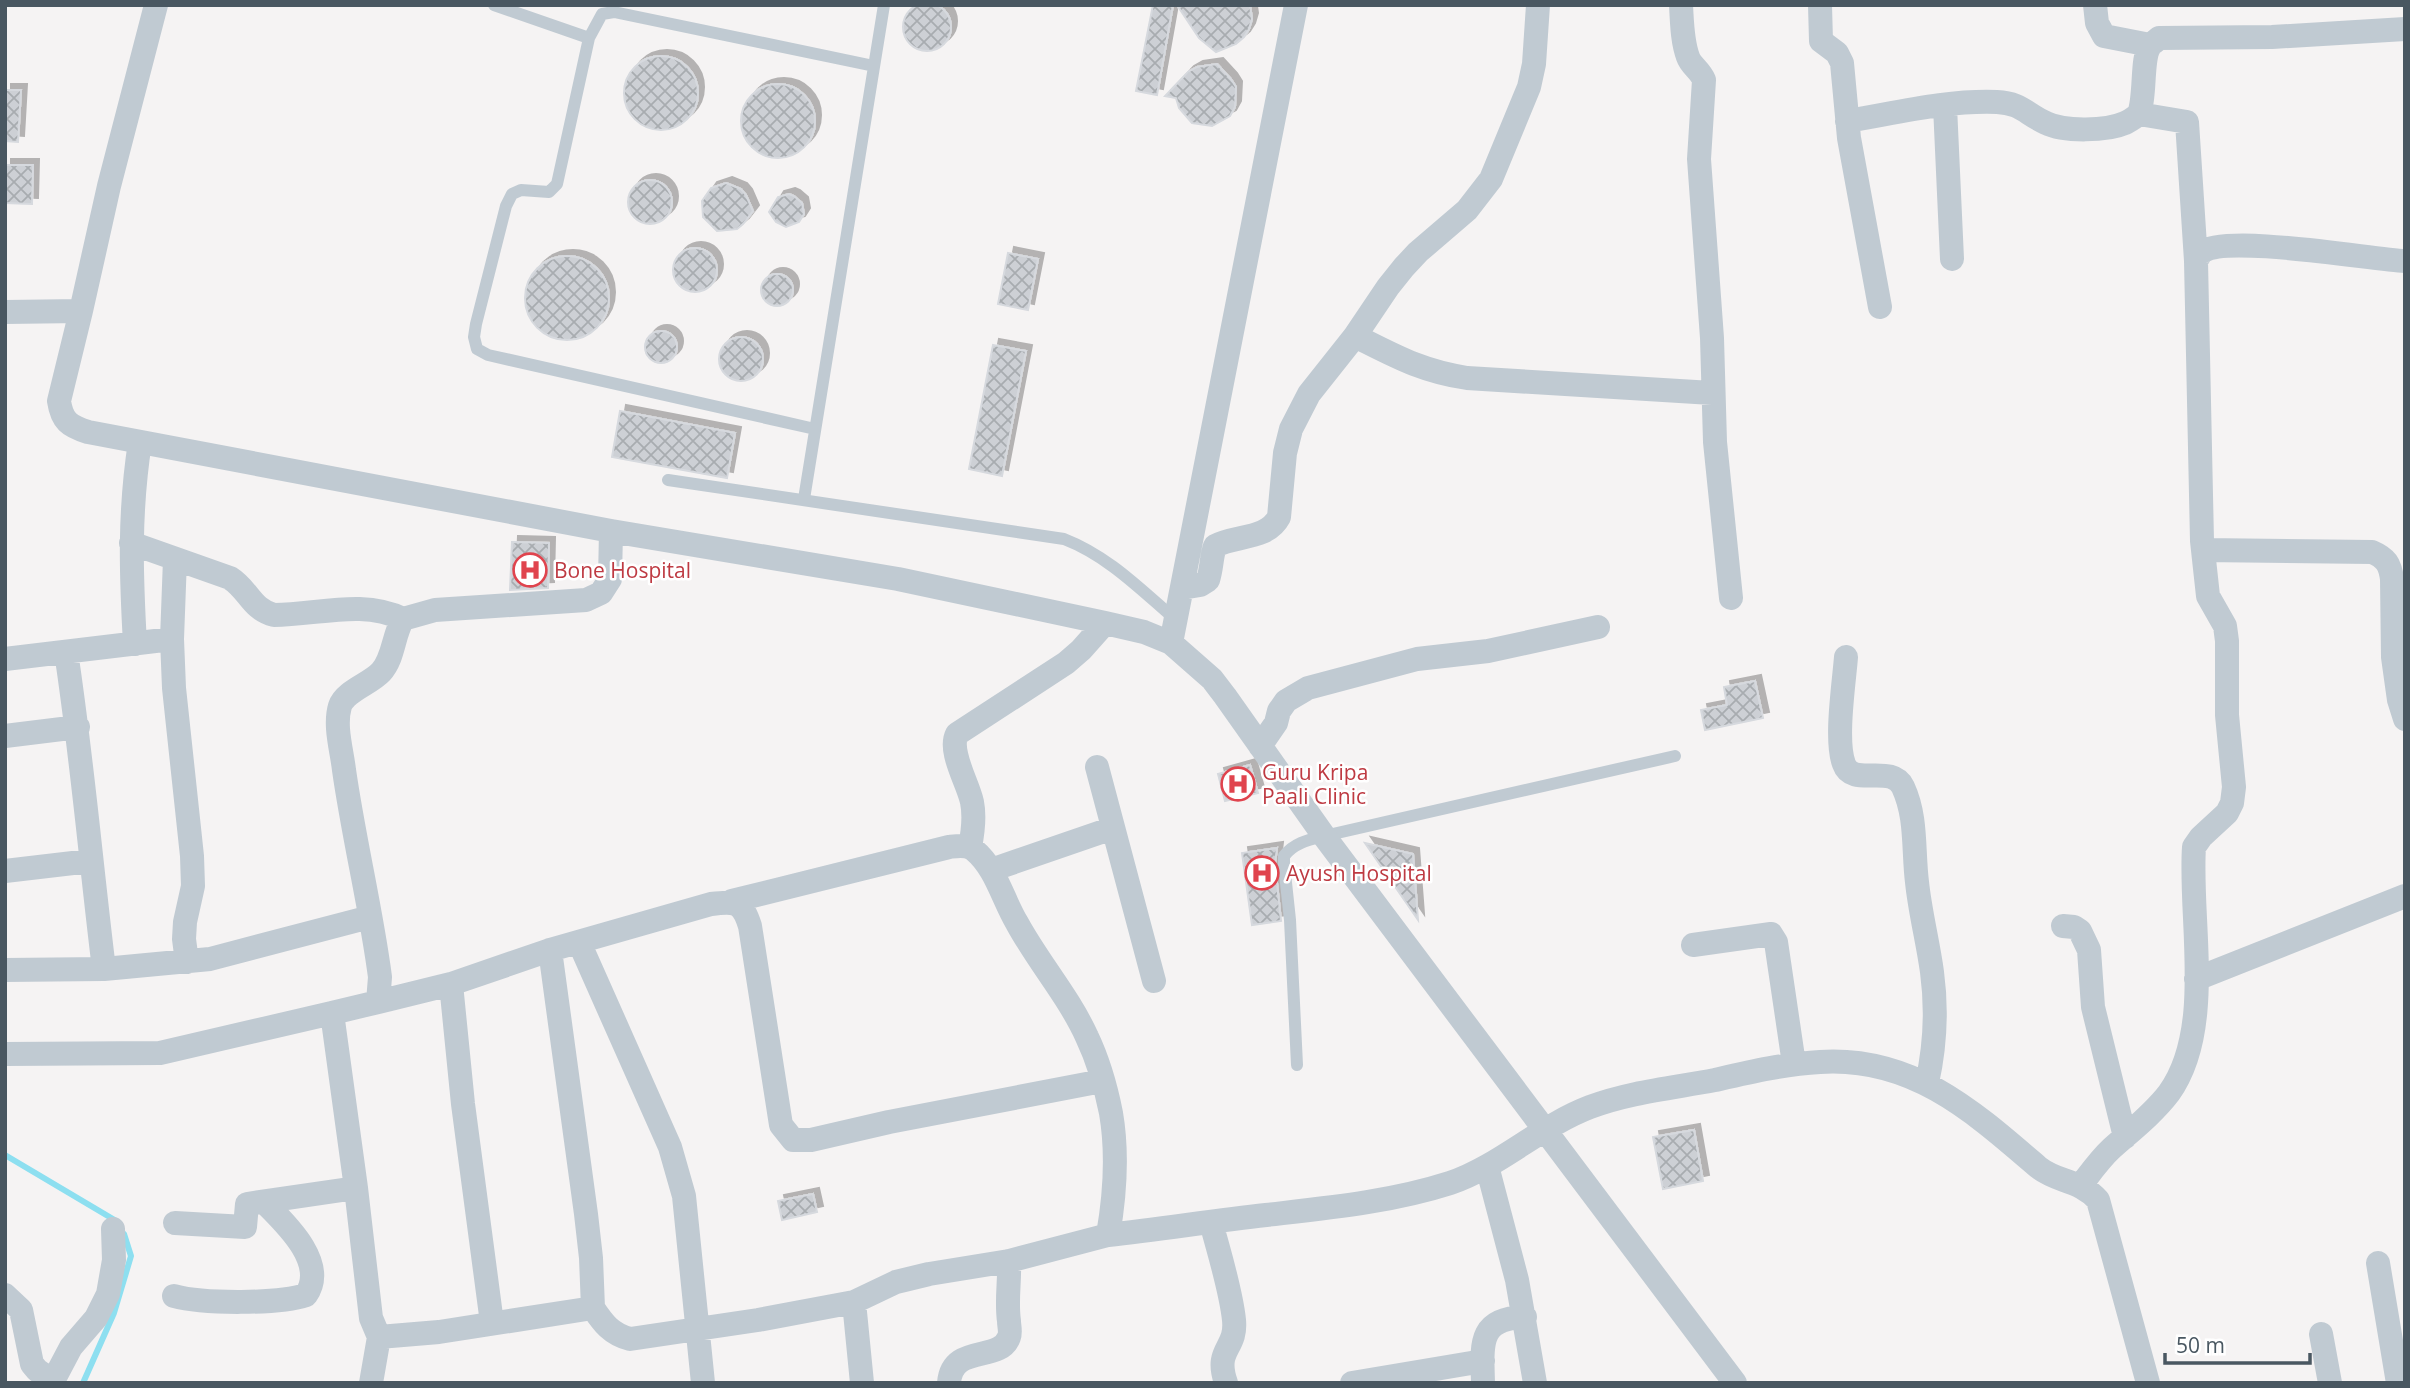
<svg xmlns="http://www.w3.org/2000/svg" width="2410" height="1388" viewBox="0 0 2410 1388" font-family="'Open Sans',sans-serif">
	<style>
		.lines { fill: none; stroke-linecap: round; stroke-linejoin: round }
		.stream { stroke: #8ddff0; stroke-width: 6 }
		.building { fill: url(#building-cross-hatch); stroke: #d6d9de; stroke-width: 2; filter: url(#shadow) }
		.lane { stroke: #c0cad2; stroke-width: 12 }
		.street { stroke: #c0cad2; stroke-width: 24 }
		.labels { text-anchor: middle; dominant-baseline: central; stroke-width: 5; stroke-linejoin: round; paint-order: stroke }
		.health-label { font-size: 21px; fill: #be3a42; stroke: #fff; text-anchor: start }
	</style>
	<defs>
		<pattern id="building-cross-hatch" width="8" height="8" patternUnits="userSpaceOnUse" patternTransform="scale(1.75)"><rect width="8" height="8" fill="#cdd0d5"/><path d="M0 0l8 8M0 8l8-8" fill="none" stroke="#a8acb0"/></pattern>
		<filter id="shadow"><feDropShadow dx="6" dy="-6" stdDeviation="0" flood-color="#0004"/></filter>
	</defs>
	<rect width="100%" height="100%" fill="#f5f3f3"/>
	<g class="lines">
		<path class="stream" d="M 5,1155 L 118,1222
			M 83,1383 L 114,1313 L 131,1256 L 124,1234"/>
	</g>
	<path class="building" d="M903 27a24 24 0 1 1 48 0a24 24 0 1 1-48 0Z
		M 1153,5 L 1173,5 L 1157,95 L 1136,91 Z
		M 1177,5 L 1250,5 L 1252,19 L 1249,29 L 1244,37 L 1236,44 L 1216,52 L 1199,38 Z
		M624 93a37 37 0 1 1 74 0a37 37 0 1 1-74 0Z
		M 1217,64 L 1231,79 L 1236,87 L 1235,107 L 1230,116 L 1212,126 L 1192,123 L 1179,108 L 1176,98 L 1165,96 L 1188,72 L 1197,67 Z
		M741 121a37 37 0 1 1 74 0a37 37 0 1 1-74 0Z
		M 5,90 L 21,90 L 18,142 L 5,141 Z
		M 5,165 L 33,165 L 32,204 L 5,203 Z
		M628 202a22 22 0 1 1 44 0a22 22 0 1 1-44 0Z
		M 726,183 L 741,189 L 746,195 L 753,211 L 743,224 L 737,229 L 717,231 L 703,217 L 702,201 L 711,188 Z
		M 789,194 L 794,196 L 802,203 L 804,214 L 799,222 L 786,227 L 776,222 L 769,212 L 778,197 Z
		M673 270a22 22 0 1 1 44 0a22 22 0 1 1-44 0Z
		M 1008,253 L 1038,259 L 1028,310 L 998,304 Z
		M525 298a42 42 0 1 1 84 0a42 42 0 1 1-84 0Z
		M761 290a16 16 0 1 1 32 0a16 16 0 1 1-32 0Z
		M645 347a16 16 0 1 1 32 0a16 16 0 1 1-32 0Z
		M719 359a22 22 0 1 1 44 0a22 22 0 1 1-44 0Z
		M 993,345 L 1026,351 L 1002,476 L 969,469 Z
		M 620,411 L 735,433 L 727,478 L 612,457 Z
		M 512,542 L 549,543 L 548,588 L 510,590 Z
		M 1755,681 L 1763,718 L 1705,730 L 1701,710 L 1727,705 L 1724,687 Z
		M 1250,765 L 1258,793 L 1225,801 L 1218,774 Z
		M 1365,843 L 1413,854 L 1418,920 Z
		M 1277,848 L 1275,864 L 1281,921 L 1252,925 L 1242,853 Z
		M 1694,1130 L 1703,1181 L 1663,1189 L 1653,1137 Z
		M 813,1194 L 817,1212 L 782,1220 L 778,1201 Z"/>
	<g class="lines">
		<path class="lane" d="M 494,5 L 589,38 L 557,184 L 549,192 L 521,190 L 512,194 L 506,206 L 476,324 L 474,337 L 477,349 L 488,355 L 815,429
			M 589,38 L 602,14 L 614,12 L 874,66
			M 668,480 L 1064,539 C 1108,556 1140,589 1175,619
			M 804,499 L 884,5
			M 1297,1065 L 1290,920 L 1284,864 L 1284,856 C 1294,843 1308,840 1324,836 L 1675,756"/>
		<path class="street" d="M 1681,5 C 1682,21 1682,41 1688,57 C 1691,66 1700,70 1704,80 L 1699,159 L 1712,338 L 1715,442 L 1731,598
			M 1820,5 L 1821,41 L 1837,53 L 1842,63 L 1849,138 L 1880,307
			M 2095,5 L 2097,23 L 2104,36 L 2150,45
			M 1945,106 L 1952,259
			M 2139,114 L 2187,122 L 2196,261
			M 1847,121 C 1896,113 1947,100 1997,102 C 2021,103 2026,114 2046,123 C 2064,132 2107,131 2125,123 C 2130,121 2135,117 2139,114 C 2146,95 2141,58 2150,46 C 2150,45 2158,39 2159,38 L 2272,37 L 2405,29
			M 81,311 L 109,186 L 156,5
			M 5,312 L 81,311 L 59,401 C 62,421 69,426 88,432 L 611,531 L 898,579 L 1105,623 L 1144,632 L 1171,643 L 1212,679 L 1225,696 L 1324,836 L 1735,1383
			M 1355,336 C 1395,356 1421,371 1467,378 L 1712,393
			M 611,531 L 610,579 L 601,593 L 586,600 L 435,610 L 403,619 C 393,635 394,658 381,672 C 370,684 345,691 340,706 C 334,726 342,751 344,770 C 354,840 371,908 380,977 L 378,1002 L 332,1013 L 356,1188 L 371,1318 L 379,1337 L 439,1332 L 593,1308 C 603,1323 611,1334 630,1339 L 758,1320 L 854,1302 L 896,1282 L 929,1274 L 1009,1261 L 1108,1235
			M 131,543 L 230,578 C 249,590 251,609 274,615 C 318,615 362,599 403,619
			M 2203,550 L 2372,552 C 2386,558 2390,564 2392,579 L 2393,657 L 2399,700 L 2405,719
			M 175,559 L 172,639 L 174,688 L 192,856 L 193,886 L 185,922 L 184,939 L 187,962
			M 1182,588 L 1200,585 L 1208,580 C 1212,568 1211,558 1215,546 C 1235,535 1267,540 1279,517 L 1285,453 L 1291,429 L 1309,394 L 1355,336 L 1388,287 L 1404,267 L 1418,252 L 1467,210 L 1491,179 L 1529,87 L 1534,64 L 1538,5
			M 1171,643 L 1296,5
			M 135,644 C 131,573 129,513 140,442
			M 66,652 C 82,757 91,864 104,969
			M 1846,657 C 1844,683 1835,741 1844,764 C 1852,788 1892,763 1903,787 C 1917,817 1913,850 1917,882 C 1920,912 1928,942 1932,972 C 1937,1009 1935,1047 1927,1083
			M 5,659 L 172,639
			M 5,736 L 78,727
			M 1260,746 L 1276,723 L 1279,711 L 1286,701 L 1308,688 L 1417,659 L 1488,651 L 1598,627
			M 1097,767 L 1154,981
			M 970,847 C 973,832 975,817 972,802 C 968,783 948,751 957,734 L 1066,663 L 1081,650 L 1105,623
			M 991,870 L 1113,828
			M 5,871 L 90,861
			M 732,901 L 949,847 C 957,846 967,844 974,850 C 996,868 1003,900 1017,923 C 1038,962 1069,997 1087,1037 C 1098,1060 1106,1088 1111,1113 C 1118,1154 1115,1195 1108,1235 C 1161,1229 1213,1221 1266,1215 C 1327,1208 1391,1202 1450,1183 C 1500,1166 1540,1126 1590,1107 C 1630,1092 1673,1088 1715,1080 C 1750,1072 1784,1064 1820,1062 C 1912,1056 1973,1111 2038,1167 C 2058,1183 2079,1179 2098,1200 L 2148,1383
			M 2063,926 L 2074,927 L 2080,931 L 2089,950 L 2093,1007 L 2125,1137
			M 579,942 L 670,1147 L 684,1196 L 703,1383
			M 1693,945 L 1771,934 L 1776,942 L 1794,1064
			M 550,950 L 586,1214 L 591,1258 L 593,1308
			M 5,970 L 104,969 L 210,959 L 370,917
			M 2196,979 L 2405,896
			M 451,984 L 463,1104 L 492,1323
			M 378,1002 L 451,984 L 550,950 L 711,904 C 735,901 742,901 750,926 L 781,1125 L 793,1140 L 811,1140 L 889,1122 L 1102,1081
			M 5,1054 L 160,1053 L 332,1013
			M 1487,1166 L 1517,1280 L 1535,1383
			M 2081,1185 C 2091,1172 2100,1159 2112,1148 C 2131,1131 2153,1114 2169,1093 C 2215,1029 2189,920 2194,847 L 2201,837 L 2227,813 L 2232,803 L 2234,787 L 2227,715 L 2227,641 L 2225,626 L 2208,596 L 2202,541 L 2196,261 C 2197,260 2201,252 2202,252 C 2226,234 2369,259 2405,261
			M 1211,1222 C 1219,1253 1231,1290 1234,1320 C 1237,1350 1214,1348 1226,1383
			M 175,1223 L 245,1227 L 247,1204 L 356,1188
			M 2378,1263 L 2398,1383
			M 5,1295 L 21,1310 L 32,1364 L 37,1370 L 52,1381
			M 174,1296 C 203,1304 279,1304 306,1295 C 328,1263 285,1223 265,1203
			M 854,1302 L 862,1383
			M 2321,1334 L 2330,1383
			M 52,1383 L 71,1347 L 96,1318 L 108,1294 L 114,1260 L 113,1229
			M 371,1383 L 379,1337
			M 949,1383 C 952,1343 1000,1363 1009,1337 C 1011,1332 1009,1326 1009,1321 C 1006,1301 1010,1281 1009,1261
			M 1352,1383 L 1483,1361
			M 1483,1383 C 1482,1344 1478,1318 1525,1317"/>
	</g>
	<defs>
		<symbol id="hospital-ring" viewBox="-11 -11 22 22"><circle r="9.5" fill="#fff" stroke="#e0444e" stroke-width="1.5"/><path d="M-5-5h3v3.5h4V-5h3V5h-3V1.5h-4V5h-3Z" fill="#e0444e"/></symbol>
	</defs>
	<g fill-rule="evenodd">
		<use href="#hospital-ring" x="511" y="551" width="38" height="38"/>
		<use href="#hospital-ring" x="1219" y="765" width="38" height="38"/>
		<use href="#hospital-ring" x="1243" y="854" width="38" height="38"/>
	</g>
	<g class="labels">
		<g class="health-label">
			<text x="554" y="570">Bone Hospital</text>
			<text x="1262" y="772">Guru Kripa<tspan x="1262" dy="24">Paali Clinic</tspan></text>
			<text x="1286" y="873">Ayush Hospital</text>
		</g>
	</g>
	<rect width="2410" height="1388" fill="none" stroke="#495761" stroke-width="14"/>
	<path d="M2165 1353v10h145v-10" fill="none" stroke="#495761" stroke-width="3.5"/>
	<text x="2176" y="1353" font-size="21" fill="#495761" stroke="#ffffff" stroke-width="5" paint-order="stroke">50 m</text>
</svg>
